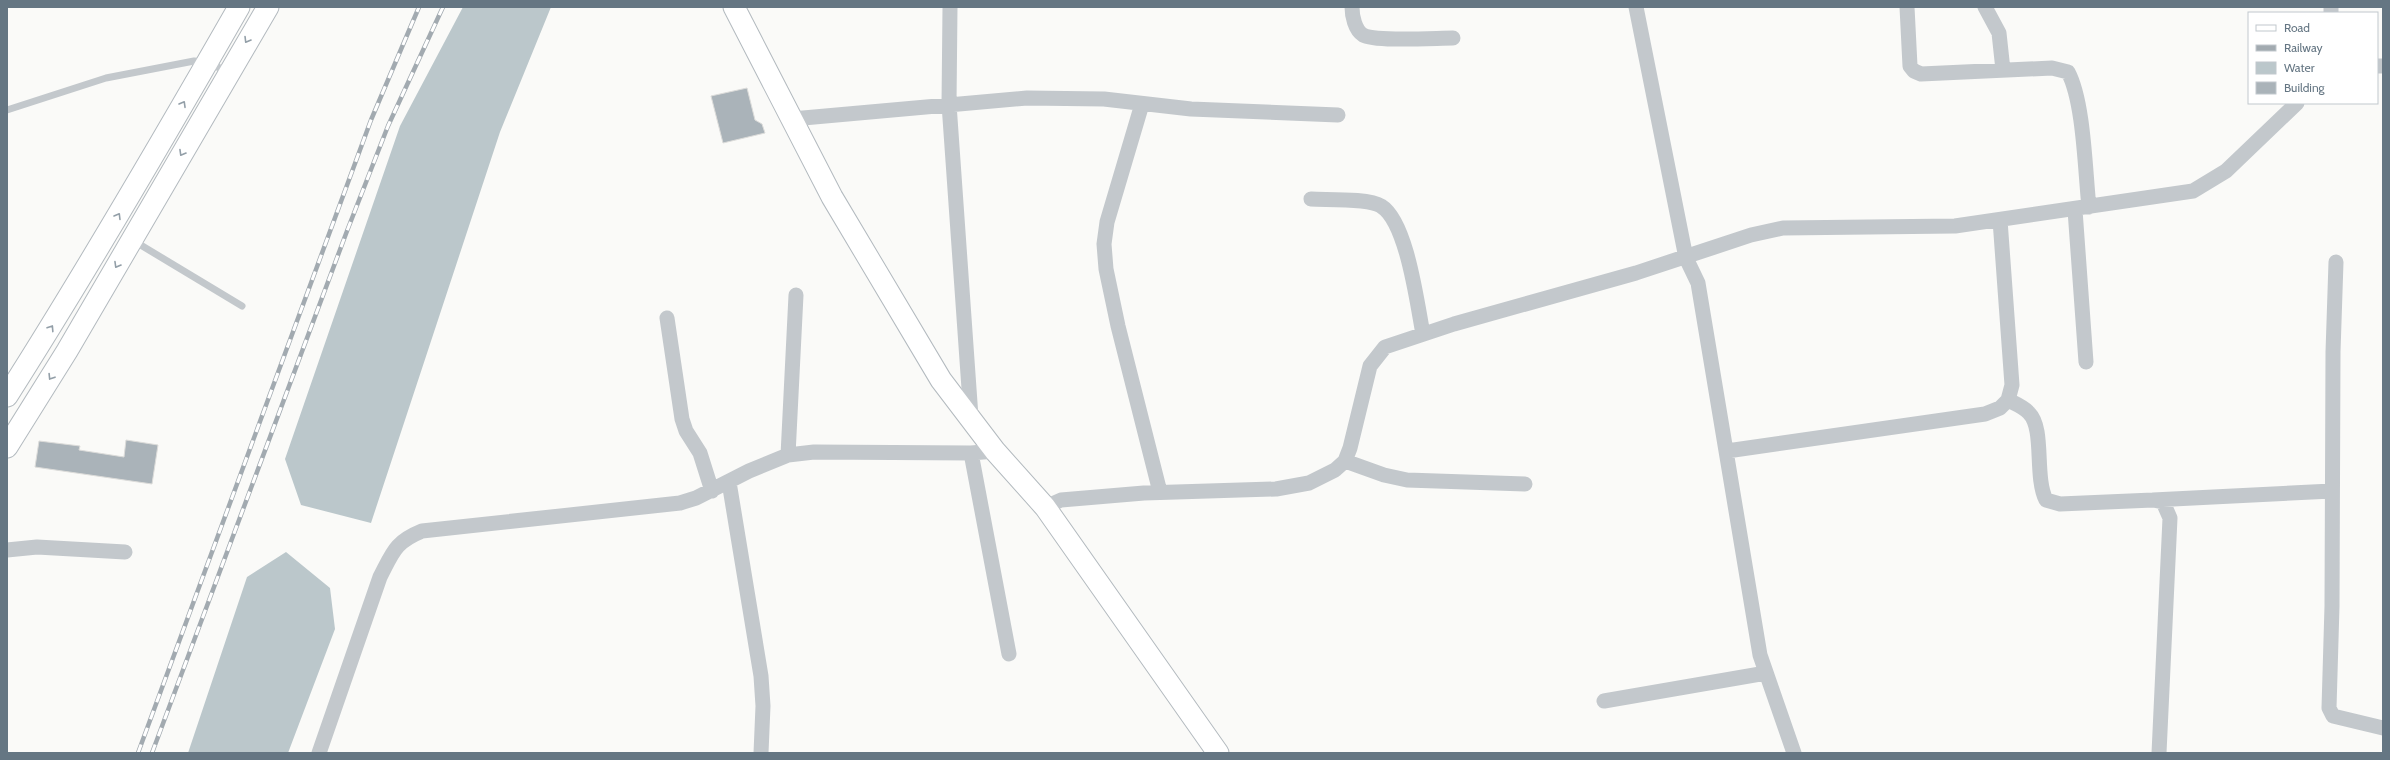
<svg xmlns="http://www.w3.org/2000/svg" width="2390" height="760" viewBox="0 0 2390 760" font-family="Cabin,sans-serif">
	<style>
		.water { fill: #bbc7cb }
		.building { fill: #aab3b9; stroke: #dcdcda }
		.lines { fill: none; stroke-linecap: round; stroke-linejoin: round }
		.secondary-casing { stroke: #b3babf; stroke-width: 23 }
		.lane { stroke: #c3c8cc; stroke-width: 7 }
		.street { stroke: #c3c8cc; stroke-width: 15 }
		.secondary { stroke: #fff; stroke-width: 21 }
		.rail-casing { stroke: #a2aab0; stroke-width: 4.5 }
		.rail { stroke: #fff; stroke-width: 3; stroke-dasharray: 9; stroke-linecap: butt }
		.oneway { stroke: #939fa8 }
	</style>
	<rect width="100%" height="100%" fill="#fafaf8"/>
	<path class="water" d="M 463,7 L 551,7 L 500,132 L 371,523 L 301,505 L 285,459 L 400,126 Z
		M 286,552 L 330,588 L 335,629 L 288,753 L 188,753 L 247,577 Z"/>
	<path class="building" d="M 747,88 L 755,120 L 762,124 L 765,133 L 723,143 L 711,96 Z
		M 126,440 L 158,445 L 152,484 L 35,467 L 39,441 L 80,446 L 79,450 L 124,457 Z"/>
	<g class="lines">
		<defs>
			<path id="secondary" d="M 734,7 L 832,197 L 941,380 L 995,451 L 1045,507 L 1218,753
				M 7,396 C 88,269 164,138 239,7
				M 7,447 L 67,351 L 268,7"/>
		</defs>
		<use href="#secondary" class="secondary-casing"/>
		<path class="lane" d="M 7,110 L 106,78 L 194,61 L 207,62 L 228,72
			M 134,241 L 242,306"/>
		<path class="street" d="M 950,7 L 949,104 L 971,417
			M 1352,7 C 1352,16 1355,30 1363,35 C 1375,42 1436,38 1453,38
			M 1636,7 L 1686,258 L 1698,283 L 1760,655 L 1794,753
			M 1907,7 L 1910,66 L 1914,71 L 1921,74 L 2052,68 L 2068,72 C 2084,102 2085,171 2089,207
			M 1985,7 L 1999,33 L 2003,70
			M 2331,13 L 2331,7
			M 2377,66 L 2383,66
			M 1142,104 L 1107,222 L 1104,244 L 1106,269 L 1118,326 L 1160,492
			M 792,119 L 1027,98 L 1104,99 L 1191,109 L 1338,115
			M 1311,199 C 1326,200 1369,198 1381,206 C 1407,222 1417,303 1423,334
			M 2075,210 L 2086,362
			M 2336,262 L 2333,352 L 2332,606 L 2329,708 L 2333,716 L 2383,728
			M 667,318 L 682,419 L 686,431 L 700,453 L 712,491
			M 2008,400 C 2016,404 2024,407 2029,413 C 2045,429 2034,476 2046,500 L 2060,504 L 2153,500 L 2163,502 L 2170,518 L 2159,753
			M 1727,451 L 1985,414 L 2000,408 L 2008,400 L 2012,385 L 2000,220
			M 971,453 L 1009,654
			M 788,455 L 796,295
			M 1345,461 L 1384,475 L 1407,480 L 1525,484
			M 729,482 L 761,676 L 763,706 L 761,753
			M 2153,500 L 2332,491
			M 1045,507 L 1061,500 L 1144,493 L 1276,489 L 1309,483 L 1335,470 L 1345,461 L 1350,448 L 1370,366 L 1385,347 L 1454,324 L 1636,273 L 1751,235 L 1783,228 L 1955,226 L 2193,191 L 2226,171 L 2297,103
			M 7,550 L 37,547 L 125,552
			M 1604,701 L 1766,673
			M 319,753 L 380,577 C 393,552 395,542 422,531 L 680,503 L 696,498 L 749,471 L 788,455 L 814,452 L 971,453 L 995,451"/>
		<use href="#secondary" class="secondary"/>
		<defs>
			<path id="rail" d="M 138,753 L 371,120 L 419,7
				M 152,753 L 347,231 L 388,126 L 443,7"/>
		</defs>
		<use href="#rail" class="rail-casing"/>
		<use href="#rail" class="rail"/>
	</g>
	<defs><path id="oneway-chevron" d="M-2-3.5L2.5 0L-2 3.5" fill="none" stroke-width="1.6" stroke-linecap="round" stroke-linejoin="round"/></defs>
	<g class="oneway">
		<use href="#oneway-chevron" transform="translate(247 40) rotate(121)"/>
		<use href="#oneway-chevron" transform="translate(183 104) rotate(-60)"/>
		<use href="#oneway-chevron" transform="translate(182 153) rotate(120)"/>
		<use href="#oneway-chevron" transform="translate(118 216) rotate(-59)"/>
		<use href="#oneway-chevron" transform="translate(117 265) rotate(120)"/>
		<use href="#oneway-chevron" transform="translate(51 328) rotate(-57)"/>
		<use href="#oneway-chevron" transform="translate(51 377) rotate(122)"/>
	</g>
	<rect width="2390" height="760" fill="none" stroke="#657683" stroke-width="16"/>
	<rect x="2248" y="12" width="130" height="92" fill="#ffffff" stroke="#c1c8cd"/>
	<rect x="2256" y="25" width="20" height="6" fill="#ffffff" stroke="#c1c8cd"/>
	<text x="2284" y="32" font-size="12" fill="#657683">Road</text>
	<rect x="2256" y="45" width="20" height="6" fill="#a2aab0" stroke="#c1c8cd"/>
	<text x="2284" y="52" font-size="12" fill="#657683">Railway</text>
	<rect x="2256" y="62" width="20" height="12" fill="#bbc7cb" stroke="#c1c8cd"/>
	<text x="2284" y="72" font-size="12" fill="#657683">Water</text>
	<rect x="2256" y="82" width="20" height="12" fill="#aab3b9" stroke="#c1c8cd"/>
	<text x="2284" y="92" font-size="12" fill="#657683">Building</text>
</svg>
